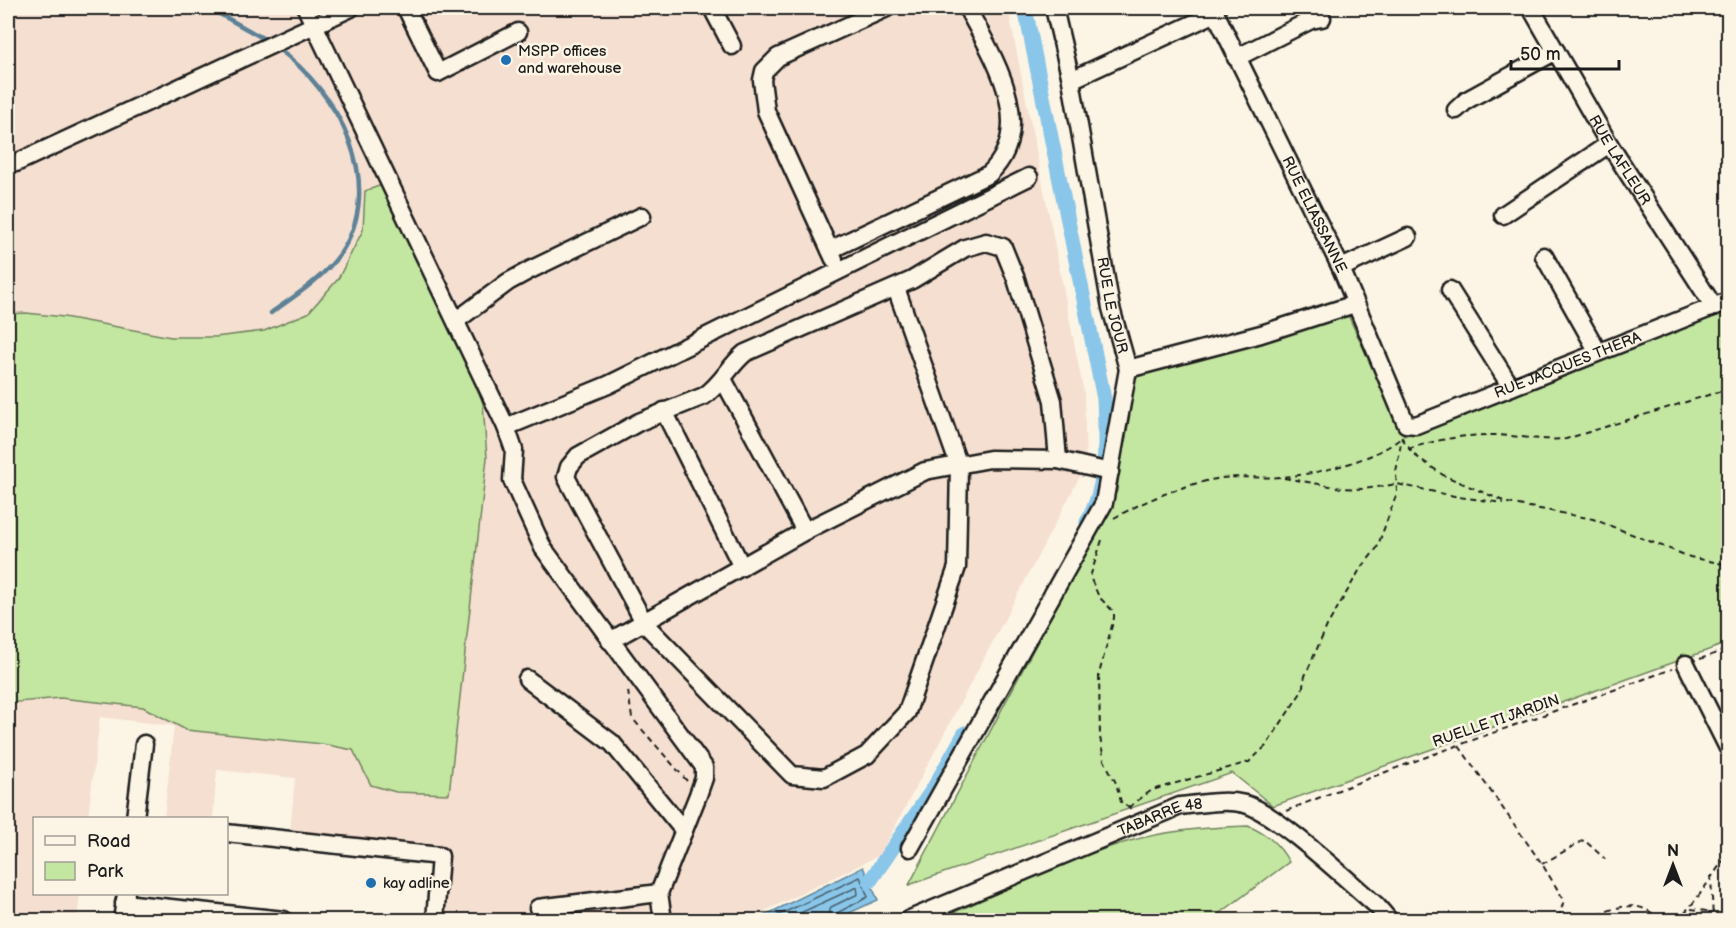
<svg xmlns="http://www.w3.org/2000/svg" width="1736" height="928" viewBox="0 0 1736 928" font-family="'Balsamiq Sans',sans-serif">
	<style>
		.built { fill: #f5dfd0 }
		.green { fill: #c3e7a1; stroke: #70825e; stroke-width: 1.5 }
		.water { fill: #89c6e9; stroke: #5d8297; stroke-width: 1.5 }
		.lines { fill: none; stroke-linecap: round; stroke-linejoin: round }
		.shore { stroke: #48606e; stroke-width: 1.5 }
		.stream { stroke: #5d8297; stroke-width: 4.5 }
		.canal { stroke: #89c6e9; stroke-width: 15 }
		.minor-casing { stroke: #1c1c1c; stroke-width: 21 }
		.path { stroke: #1c1c1c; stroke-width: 2; stroke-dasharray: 6 4.5; stroke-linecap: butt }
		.minor { stroke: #fcf5e5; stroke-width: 16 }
		.poi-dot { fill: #1f6fb2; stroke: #fcf5e5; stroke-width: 2 }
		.labels { text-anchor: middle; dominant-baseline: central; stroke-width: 5; stroke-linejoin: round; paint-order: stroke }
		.poi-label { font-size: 15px; fill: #1c1c1c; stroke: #fcf5e5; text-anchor: start }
		.street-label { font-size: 15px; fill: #1c1c1c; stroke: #fcf5e5 }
	</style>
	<rect width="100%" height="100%" fill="#fcf5e5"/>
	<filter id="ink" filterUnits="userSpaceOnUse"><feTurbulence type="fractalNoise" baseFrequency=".0167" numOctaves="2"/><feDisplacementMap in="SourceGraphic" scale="12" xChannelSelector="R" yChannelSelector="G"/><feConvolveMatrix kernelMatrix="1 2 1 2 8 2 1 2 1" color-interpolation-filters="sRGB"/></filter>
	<g filter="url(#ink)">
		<path class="built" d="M 8,8 L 1008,8 L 1084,393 L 1086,465 L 880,855 L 747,920 L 442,920 L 447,848 L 290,831 L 295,778 L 217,770 L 213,818 L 164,818 L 174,726 L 100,717 L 88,818 L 34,818 L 34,894 L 80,894 L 77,920 L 8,920 L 8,703 L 60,698 L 143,707 L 164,717 L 236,734 L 354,750 L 371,785 L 365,191 L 363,230 L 338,279 L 308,313 L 264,331 L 215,337 L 171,337 L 64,317 L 26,313 L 8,314 Z"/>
		<path class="green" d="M 382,185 L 472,368 L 483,404 L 487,458 L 449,794 L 396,792 L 371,785 L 353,750 L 322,744 L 186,730 L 143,707 L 60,698 L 8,703 L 8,314 L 26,313 L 64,317 L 171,337 L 215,337 L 264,331 L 308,313 L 338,279 L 363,230 L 365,191 Z
			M 1728,307 L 1728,643 L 1273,806 L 1232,773 L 909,885 L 1117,491 L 1131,377 L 1348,315 L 1404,436 Z
			M 1248,826 C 1267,834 1279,844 1289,862 L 1211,920 L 936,920 C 1000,894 1063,859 1130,841 C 1168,830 1209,827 1248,826 Z"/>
		<path class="water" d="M 863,867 L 878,900 L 834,920 L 755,920 Z"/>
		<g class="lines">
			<path class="shore" d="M 768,920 L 860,877 L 868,897 L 837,913 L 833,920
				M 785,920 L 857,887 L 858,894 L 831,907 L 826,920"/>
			<path class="stream" d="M 188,8 L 218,13 L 268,41
				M 271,313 C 295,296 322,279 340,254 C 388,184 338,91 277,48"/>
			<path class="canal" d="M 1025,8 L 1104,399 C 1106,439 1108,486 1087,522
				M 870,881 L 933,789 L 965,733"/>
			<defs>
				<g id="minor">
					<path d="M 306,8 L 506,427 L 514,450 L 512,480 L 543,548 L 704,767 L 704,778 L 698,795 L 659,893 L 663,920"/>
					<path d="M 406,8 L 438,73 L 518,32"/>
					<path d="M 712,8 L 732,46"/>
					<path id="s1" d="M 1054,8 L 1071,80 L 1111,308 L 1128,369 L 1261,334 L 1355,304"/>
					<path id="s2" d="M 1213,8 L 1341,268 L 1406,424 L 1416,425 L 1728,301"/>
					<path id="s3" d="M 1531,8 L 1609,144 L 1714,307"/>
					<path d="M 1236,58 L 1311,20 L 1322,18"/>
					<path d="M 1071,80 L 1216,13"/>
					<path d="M 1456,110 L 1467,100 L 1556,51"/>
					<path d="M 16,163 L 351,8"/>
					<path d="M 1503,215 L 1609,144"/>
					<path d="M 830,250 L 989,174 C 1039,126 992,55 967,8"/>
					<path d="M 1544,256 L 1598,352"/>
					<path d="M 834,259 L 766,111 L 762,80 L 764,71 L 778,57 L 887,8"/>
					<path d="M 1341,268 L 1408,237"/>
					<path d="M 896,288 L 959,466 L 957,567 L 907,712 L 867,755 L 824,778 L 792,775 L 645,624 L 566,477 L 569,467 L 578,456 L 639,422 L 704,396 C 722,384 729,366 745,353 L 912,280 L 965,248 L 986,242 L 1003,247 L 1016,279 L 1053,401 L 1058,460"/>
					<path d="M 1450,290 L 1511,387"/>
					<path d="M 457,320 L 508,282 L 530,270 L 642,216"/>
					<path d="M 723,379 L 805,531"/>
					<path d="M 664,411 L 742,567"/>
					<path d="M 506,427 L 608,385 L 1029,177"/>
					<path d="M 610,641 L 805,531 L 925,471 L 990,459 L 1058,460 L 1110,472"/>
					<path d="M 1686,664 L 1728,748"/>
					<path d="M 527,679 L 612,743 L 684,831"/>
					<path d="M 135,818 L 144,744"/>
					<path d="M 226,833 L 440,856 L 435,920"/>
					<path d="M 910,848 L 1104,503 L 1128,369"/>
					<path d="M 124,903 L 284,920"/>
					<path d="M 538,908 L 659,893"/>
					<path d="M 122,920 L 126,894"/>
					<path id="s4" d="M 908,920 L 1180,806 C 1201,804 1224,799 1245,804 C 1275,812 1348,881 1376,905 L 1389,920"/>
				</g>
			</defs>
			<use href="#minor" class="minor-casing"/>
			<path class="path" d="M 1402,438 L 1413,454 L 1443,475 L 1508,503 L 1593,519 L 1690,557 L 1728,565
				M 1408,449 C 1435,440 1462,435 1491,435 C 1516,435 1540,441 1566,439 L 1728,389
				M 1284,478 L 1342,488 L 1364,489 L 1397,484 L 1459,497 L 1503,503
				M 1114,518 C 1144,501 1182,485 1216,479 C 1237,475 1260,479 1281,477 C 1315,475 1375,460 1401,438
				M 1102,540 L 1090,577 L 1099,597 L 1114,612 L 1114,618 L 1099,674 L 1100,737 L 1104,760 L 1116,783 L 1121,802 L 1131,809
				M 1700,659 L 1728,649
				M 628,691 L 632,718 L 687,781
				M 1459,746 L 1542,864 L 1564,900 L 1558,920
				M 1129,807 L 1152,790 L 1249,762 L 1266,746 L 1302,691 L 1305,676 L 1327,626 L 1359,571 L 1377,548 L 1397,493 L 1396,472 L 1402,437
				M 1286,811 C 1413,759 1543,716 1672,669
				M 1542,864 L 1584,840 L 1605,859
				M 1711,875 L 1713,920
				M 1691,909 L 1714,912
				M 1562,916 L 1574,920
				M 1588,920 C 1611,908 1639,896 1659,920
				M 1676,920 C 1698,903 1710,876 1728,855"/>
			<use href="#minor" class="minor"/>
		</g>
	</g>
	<g class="poi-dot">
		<circle cx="506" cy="60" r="6"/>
		<circle cx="371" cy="883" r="6"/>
	</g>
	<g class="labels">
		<g class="poi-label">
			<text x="518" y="51">MSPP offices<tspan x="518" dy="17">and warehouse</tspan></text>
			<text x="383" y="883">kay adline</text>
		</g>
		<g class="street-label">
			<text stroke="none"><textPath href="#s3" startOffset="176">RUE LAFLEUR</textPath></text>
			<text stroke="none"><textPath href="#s2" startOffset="230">RUE ELIASSANNE</textPath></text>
			<text stroke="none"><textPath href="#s1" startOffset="303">RUE LE JOUR</textPath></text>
			<text stroke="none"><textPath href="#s2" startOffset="632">RUE JACQUES THERA</textPath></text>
			<text transform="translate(1496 721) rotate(-19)">RUELLE TI JARDIN</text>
			<text stroke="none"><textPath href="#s4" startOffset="273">TABARRE 48</textPath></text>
		</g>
	</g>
	<rect width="1736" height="928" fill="none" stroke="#fcf5e5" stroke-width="30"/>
	<rect x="15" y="15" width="1706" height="898" fill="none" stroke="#1c1c1c" stroke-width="2" filter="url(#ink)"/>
	<rect x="33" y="817" width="195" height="78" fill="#fcf5e5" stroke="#a29e95" stroke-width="1.5"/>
	<rect x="45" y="836" width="30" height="9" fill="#fcf5e5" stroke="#a29e95" stroke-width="1.5"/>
	<text x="87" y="847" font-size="18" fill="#1c1c1c">Road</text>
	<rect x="45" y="862" width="30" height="18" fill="#c3e7a1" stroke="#a29e95" stroke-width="1.5"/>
	<text x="87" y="877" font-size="18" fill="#1c1c1c">Park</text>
	<g transform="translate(1673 865)" stroke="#fcf5e5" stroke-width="4.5" paint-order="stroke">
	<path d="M0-4.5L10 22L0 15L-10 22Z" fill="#1c1c1c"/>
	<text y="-9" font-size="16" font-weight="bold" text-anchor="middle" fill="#1c1c1c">N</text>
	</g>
	<path d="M1511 60v9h108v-9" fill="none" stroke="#1c1c1c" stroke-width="3"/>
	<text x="1520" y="60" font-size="18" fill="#1c1c1c" stroke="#fcf5e5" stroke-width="4.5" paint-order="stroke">50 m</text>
</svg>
